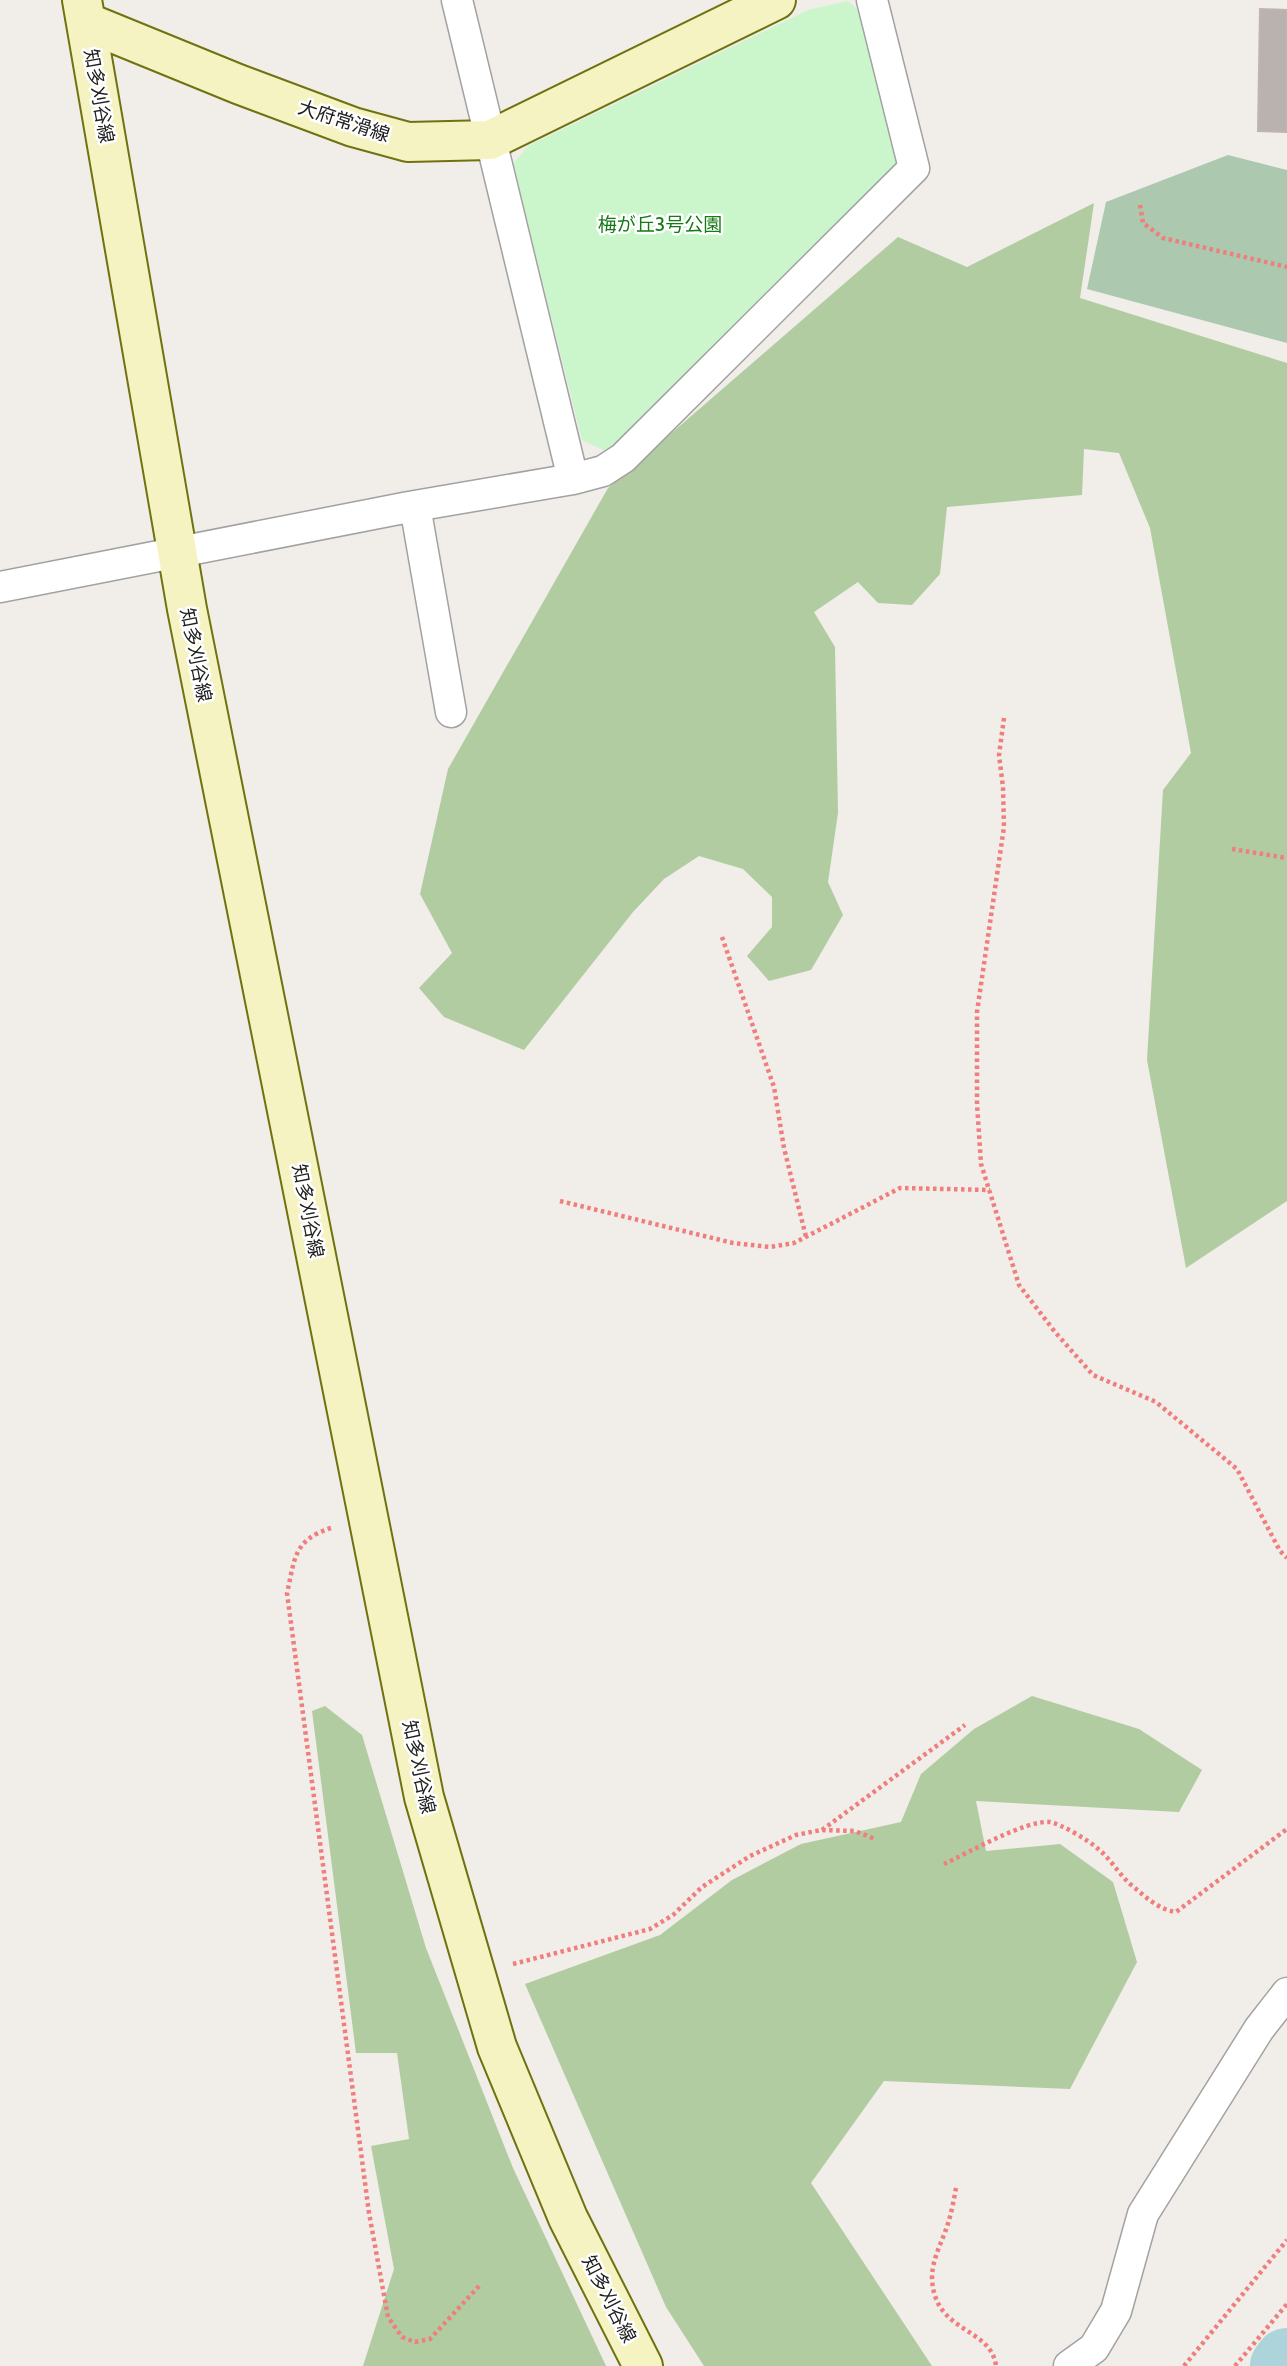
<svg xmlns="http://www.w3.org/2000/svg" width="1287" height="2366" viewBox="0 0 1287 2366" font-family="Cabin,'Noto Sans JP',sans-serif">
	<style>
		.forest { fill: #b1cca1 }
		.cemetery { fill: #acc8ae }
		.park { fill: #cbf6cb }
		.lines { fill: none; stroke-linecap: round; stroke-linejoin: round }
		.river { stroke: #add4da; stroke-width: 66 }
		.building { fill: #bab2ae; stroke: #c1b4ac; stroke-width: 2 }
		.street-casing { stroke: #a2a2a2; stroke-width: 33 }
		.secondary-casing { stroke: #6f720f; stroke-width: 42 }
		.path { stroke: #ef7e7c; stroke-width: 4.5; stroke-dasharray: 3.5 3.5; stroke-linecap: butt }
		.street { stroke: #fff; stroke-width: 30 }
		.secondary { stroke: #f5f3c2; stroke-width: 38 }
		.labels { text-anchor: middle; dominant-baseline: central; stroke-width: 5; stroke-linejoin: round; paint-order: stroke }
		.street-label { font-size: 19px; fill: #212121; stroke: #fff }
		.park-label { font-size: 19px; fill: #157916; stroke: #fff }
	</style>
	<rect width="100%" height="100%" fill="#f1ede9"/>
	<path class="forest" d="M 1094,203 L 1080,298 L 1287,363 L 1287,1201 L 1186,1268 L 1147,1060 L 1163,790 L 1191,753 L 1150,528 L 1119,453 L 1084,449 L 1082,495 L 947,507 L 940,574 L 912,605 L 878,603 L 858,582 L 814,612 L 835,647 L 838,813 L 828,882 L 843,915 L 811,970 L 769,981 L 747,956 L 772,927 L 772,897 L 743,869 L 699,856 L 664,879 L 633,912 L 524,1050 L 444,1017 L 419,988 L 452,953 L 420,894 L 448,769 L 608,488 L 898,237 L 967,267 Z
		M 1032,1696 L 1139,1729 L 1202,1770 L 1179,1812 L 976,1801 L 986,1851 L 1060,1844 L 1113,1882 L 1137,1962 L 1070,2089 L 884,2081 L 811,2183 L 932,2366 L 704,2366 L 666,2307 L 525,1984 L 660,1935 L 732,1880 L 801,1844 L 901,1822 L 921,1774 L 974,1729 Z
		M 325,1706 L 362,1735 L 426,1948 L 513,2168 L 606,2366 L 363,2366 L 394,2269 L 371,2146 L 409,2139 L 397,2053 L 356,2053 L 312,1711 Z"/>
	<path class="cemetery" d="M 1228,155 L 1287,170 L 1287,343 L 1087,289 L 1106,202 Z"/>
	<path class="park" d="M 848,1 L 862,13 L 900,152 L 898,170 L 608,452 L 582,440 L 513,164 L 528,146 L 808,10 Z"/>
	<g class="lines">
		<path class="river" d="M 1283,2366 L 1287,2361"/>
	</g>
	<path class="building" d="M 1260,9 L 1287,10 L 1287,132 L 1258,131 Z"/>
	<g class="lines">
		<defs>
			<path id="street" d="M 573,479 L 603,471 L 623,458 L 914,168 L 872,0
				M 415,506 L 451,712
				M 0,587 L 409,507 L 573,479 L 457,0
				M 1069,2366 L 1094,2348 L 1116,2311 L 1143,2214 L 1259,2029 L 1287,1993"/>
			<path id="secondary" d="M 82,0 L 187,609 L 424,1797 L 497,2047 L 568,2218 L 643,2366
				M 86,22 L 238,84 L 353,127 L 408,142 L 490,140 L 776,0"/>
		</defs>
		<use href="#street" class="street-casing"/>
		<use href="#secondary" class="secondary-casing"/>
		<path class="path" d="M 1140,205 L 1143,223 L 1163,238 L 1287,267
			M 1004,718 L 999,755 L 1003,787 L 1004,827 L 977,1012 L 977,1104 L 981,1164 L 1019,1285 L 1055,1332 L 1093,1375 L 1156,1402 L 1237,1469 L 1280,1551 L 1287,1558
			M 1232,849 L 1287,858
			M 722,937 L 774,1087 L 784,1148 L 806,1237
			M 560,1201 L 733,1243 L 770,1247 L 794,1243 L 900,1188 L 990,1190
			M 331,1528 C 293,1540 295,1559 287,1593 L 369,2213 L 388,2317 L 402,2337 L 415,2342 L 430,2339 L 480,2285
			M 822,1830 L 965,1725
			M 944,1864 C 968,1853 1025,1820 1050,1822 C 1061,1824 1088,1840 1097,1848 C 1110,1858 1118,1873 1130,1884 C 1145,1896 1157,1909 1176,1912 L 1287,1829
			M 513,1964 L 650,1929 L 673,1915 L 702,1887 L 750,1856 L 796,1835 L 821,1830 L 855,1831 L 875,1839
			M 956,2188 C 954,2199 952,2210 949,2220 C 944,2239 932,2257 932,2278 C 934,2334 991,2326 996,2366
			M 1184,2366 L 1287,2240
			M 1235,2366 L 1287,2304"/>
		<use href="#street" class="street"/>
		<use href="#secondary" class="secondary"/>
	</g>
	<g class="labels">
		<g class="street-label">
			<text transform="translate(99 96) rotate(80)">知多刈谷線</text>
			<text transform="translate(344 121) rotate(18)">大府常滑線</text>
			<text transform="translate(196 655) rotate(79)">知多刈谷線</text>
			<text transform="translate(308 1211) rotate(79)">知多刈谷線</text>
			<text transform="translate(419 1767) rotate(78)">知多刈谷線</text>
			<text transform="translate(609 2299) rotate(63)">知多刈谷線</text>
		</g>
		<g class="park-label">
			<text x="660" y="224">梅が丘3号公園</text>
		</g>
	</g>
</svg>
